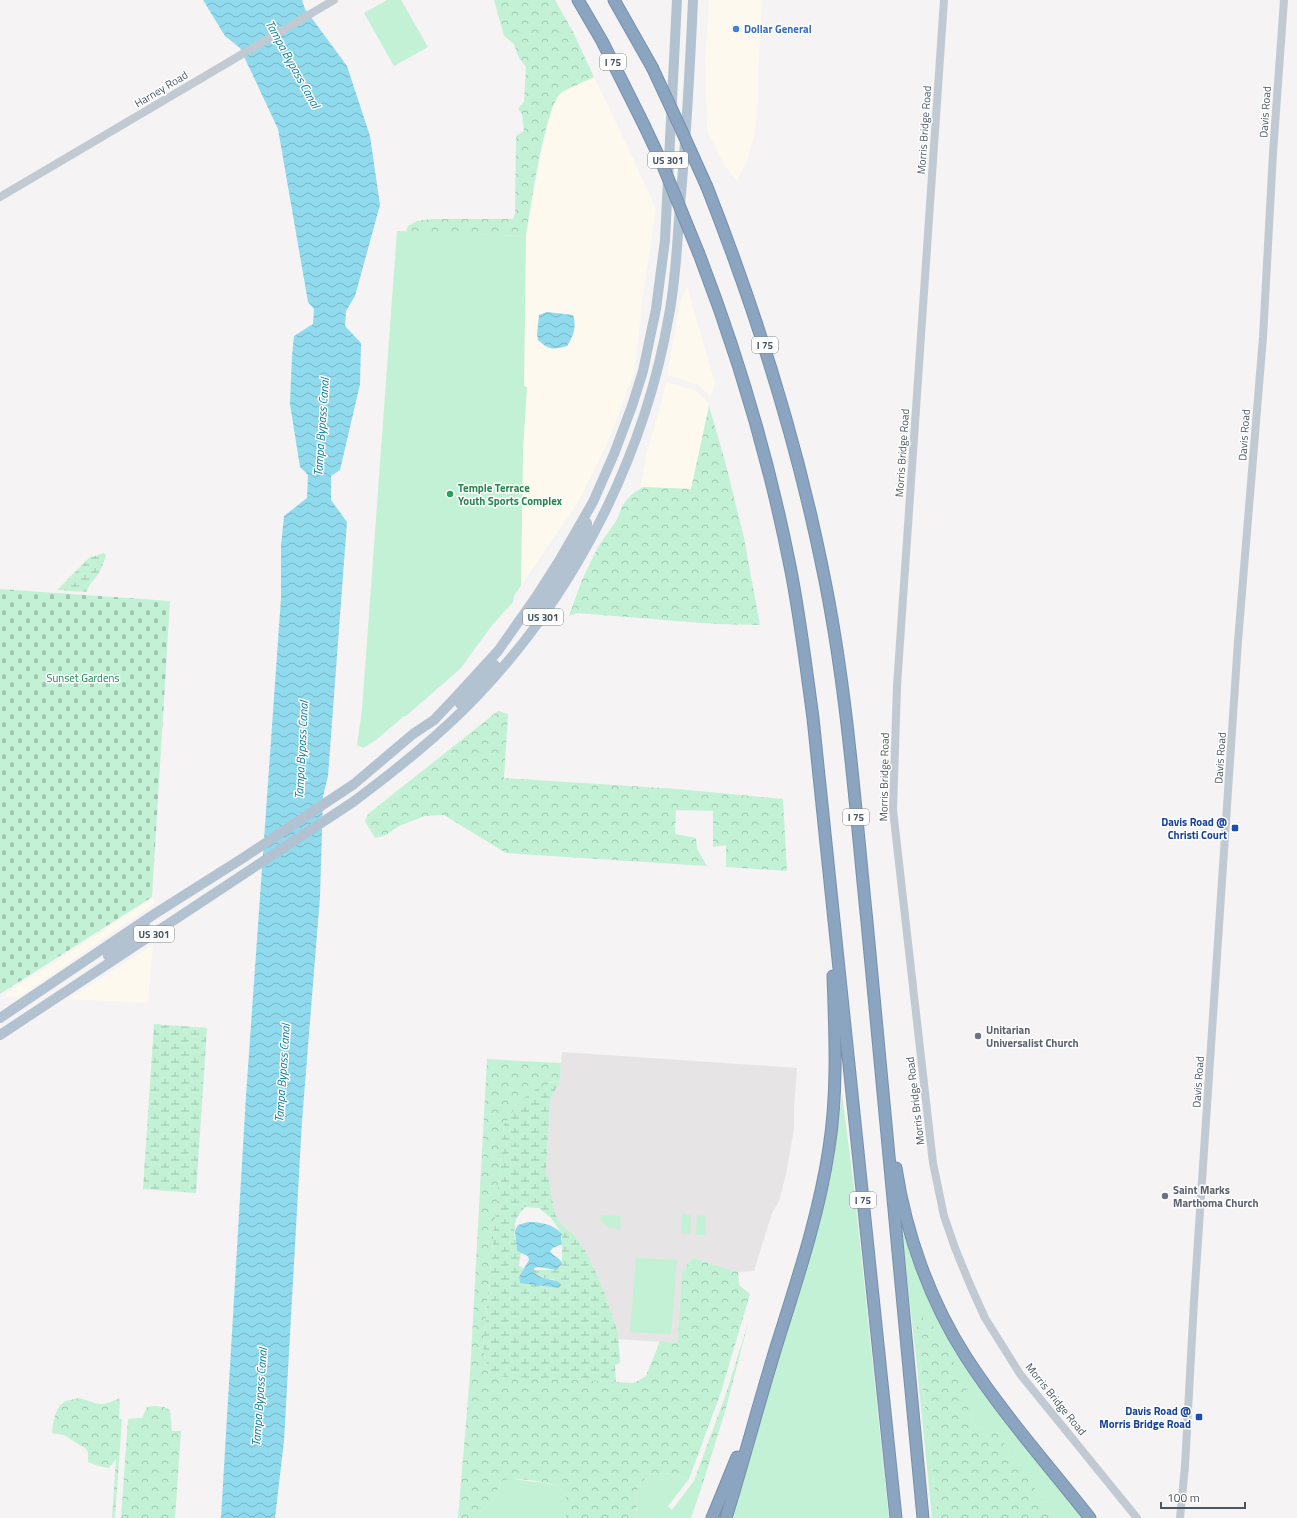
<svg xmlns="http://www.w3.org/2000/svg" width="1297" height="1518" viewBox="0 0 1297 1518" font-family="'Titillium Web',sans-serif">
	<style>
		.commercial { fill: #fdf9ef; fill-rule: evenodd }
		.education { fill: #e6e4e5 }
		.green { fill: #c3f1d5 }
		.forest { fill: url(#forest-crowns) }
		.wetland { fill: url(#wetland-marsh); fill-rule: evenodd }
		.cemetery { fill: url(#cemetery-stones) }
		.water { fill: url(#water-waves) }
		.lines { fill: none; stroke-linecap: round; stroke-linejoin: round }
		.motorway-casing { stroke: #7690ad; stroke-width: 13 }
		.tertiary { stroke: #c1cad2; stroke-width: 8 }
		.primary { stroke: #b3c2d1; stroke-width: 10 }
		.motorway { stroke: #8ba5c1; stroke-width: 11 }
		.motorway-bridge-casing { stroke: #7690ad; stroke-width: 13; stroke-linecap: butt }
		.motorway-bridge { stroke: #8ba5c1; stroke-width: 11 }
		.shop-dot { fill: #3f7fe0; stroke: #fff; stroke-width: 1.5 }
		.leisure-dot { fill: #2e9e5b; stroke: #fff; stroke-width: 1.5 }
		.transit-dot { fill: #1a4fb4; stroke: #fff; stroke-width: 1.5 }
		.worship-dot { fill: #6b7280; stroke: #fff; stroke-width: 1.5 }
		.labels { text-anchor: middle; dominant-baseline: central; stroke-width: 3; stroke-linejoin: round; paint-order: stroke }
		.shield { fill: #fff; stroke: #808990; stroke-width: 1 }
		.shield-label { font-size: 10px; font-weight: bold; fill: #4a5661 }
		.shop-label { font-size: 11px; font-weight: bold; fill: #366cbe; stroke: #fff; text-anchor: start }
		.street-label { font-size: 11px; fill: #4a5661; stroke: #fff }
		.leisure-label { font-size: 11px; font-weight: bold; fill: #27864d; stroke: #fff; text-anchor: start }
		.park-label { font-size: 11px; fill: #17864f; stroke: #fff }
		.transit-label { font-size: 11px; font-weight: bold; fill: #164399; stroke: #fff; text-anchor: end }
		.worship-label { font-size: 11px; font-weight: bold; fill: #5b616d; stroke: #fff; text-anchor: start }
		.water-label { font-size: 12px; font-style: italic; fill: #0c7c9b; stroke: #fff }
	</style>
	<defs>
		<pattern id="forest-crowns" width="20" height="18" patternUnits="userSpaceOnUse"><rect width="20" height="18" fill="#c3f1d5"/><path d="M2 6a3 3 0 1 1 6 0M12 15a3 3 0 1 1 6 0" fill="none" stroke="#a0c6b0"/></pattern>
		<pattern id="wetland-marsh" width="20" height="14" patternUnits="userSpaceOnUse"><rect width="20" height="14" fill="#c3f1d5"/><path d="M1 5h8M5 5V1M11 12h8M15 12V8" fill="none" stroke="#a0c6b0"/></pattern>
		<pattern id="cemetery-stones" width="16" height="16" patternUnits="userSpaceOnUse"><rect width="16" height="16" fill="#c3f1d5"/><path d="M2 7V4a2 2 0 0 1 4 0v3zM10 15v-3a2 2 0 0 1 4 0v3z" fill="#a0c6b0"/></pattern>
		<pattern id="water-waves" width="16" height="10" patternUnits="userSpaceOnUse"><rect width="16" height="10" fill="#90daee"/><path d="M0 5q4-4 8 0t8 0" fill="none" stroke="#78b4c4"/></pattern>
	</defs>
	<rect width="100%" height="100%" fill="#f5f3f3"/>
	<path class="commercial" d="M 709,0 L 762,0 L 758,78 L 758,101 L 754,136 L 748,159 L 737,181 L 725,166 L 707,131 L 705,62 Z
		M 594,77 L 630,152 L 656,209 L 642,302 L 635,371 L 607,444 L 579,501 L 521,586 L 526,236 L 540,159 L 552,108 L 560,94 ZM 547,312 L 573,316 L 567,346 Z
		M 687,286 L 715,383 L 711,397 L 704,390 L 696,384 L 667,375 L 680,303 Z
		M 666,382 L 694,390 L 706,400 L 709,406 L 691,489 L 643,487 L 640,489 L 647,452 L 662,400 Z
		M 154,898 L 154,904 L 19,997 L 2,996 Z
		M 153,945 L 148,1003 L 69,999 Z"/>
	<path class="education" d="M 562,1052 L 797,1068 L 794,1107 L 794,1129 L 786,1174 L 779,1201 L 772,1213 L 754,1271 L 738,1272 L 692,1258 L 682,1274 L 677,1343 L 618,1339 L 618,1333 L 604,1291 L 588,1255 L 576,1237 L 560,1223 L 555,1214 L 549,1179 L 546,1172 L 550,1102 L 552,1096 L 560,1081 Z"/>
	<path class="green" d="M 387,0 L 401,0 L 428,47 L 394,66 L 364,13 Z
		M 397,231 L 526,236 L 524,386 L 527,387 L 523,450 L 521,586 L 514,596 L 513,602 L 493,624 L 460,669 L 406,716 L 404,716 L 376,740 L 363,748 L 357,745 L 362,710 Z
		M 842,1094 L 854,1187 L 889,1518 L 731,1518 L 828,1189 L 834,1157 Z
		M 682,1214 L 691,1215 L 690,1234 L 681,1234 Z
		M 601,1215 L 621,1216 L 620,1229 L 609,1228 L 600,1220 Z
		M 697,1215 L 706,1216 L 705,1235 L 696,1235 Z
		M 900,1216 L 902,1216 L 931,1300 L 1083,1518 L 1055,1518 L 995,1431 L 978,1428 L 970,1420 L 917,1338 L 938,1518 L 932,1518 L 916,1357 Z
		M 636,1258 L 677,1260 L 671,1334 L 630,1332 Z
		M 655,1473 L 672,1474 L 689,1479 L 668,1506 L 672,1510 L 694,1481 L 702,1486 L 691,1518 L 637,1518 L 636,1496 L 639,1483 Z
		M 510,1478 C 526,1482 542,1481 558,1486 L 566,1496 L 566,1518 L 473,1518 L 491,1503 L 502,1481 Z"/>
	<path class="forest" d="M 494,0 L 555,0 L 573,32 L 594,77 C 586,81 567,88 561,93 C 545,105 530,212 526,236 L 406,232 L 408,226 L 417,221 L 431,219 L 513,219 L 515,213 L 516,136 L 524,131 L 522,114 L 518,109 L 524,102 L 526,67 L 519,58 L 514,44 L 504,36 Z
		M 709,406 L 725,461 L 744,538 L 760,625 L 715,624 L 577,613 L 569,616 L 582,580 L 598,547 L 618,518 L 622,506 L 631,495 L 643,487 L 691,489 Z
		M 498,711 L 508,714 L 504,778 L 677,789 L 783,799 L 787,871 L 726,867 L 726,845 L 713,847 L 713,811 L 676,810 L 675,834 L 696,838 L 697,849 L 707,866 L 506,853 L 444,815 L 425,816 L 399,826 L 384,836 L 375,838 L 365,821 L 368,814 Z
		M 487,1059 L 561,1063 L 560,1081 L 550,1082 L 504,1126 L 483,1347 L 489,1375 L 634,1383 L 646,1376 L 660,1341 L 677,1343 L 682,1273 L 692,1258 L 738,1272 L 739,1285 L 750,1294 L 721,1392 L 689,1479 L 672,1474 L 655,1473 L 639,1483 L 636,1496 L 637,1518 L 566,1518 L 566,1496 L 558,1486 C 544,1482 515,1476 502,1481 L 491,1503 L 473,1518 L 458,1518 L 470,1375 Z
		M 922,1317 L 932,1324 L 956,1366 L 974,1406 L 970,1420 L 978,1428 L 995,1430 L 1055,1518 L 938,1518 L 917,1338 L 917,1326 Z
		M 749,1320 L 726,1408 L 702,1486 L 694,1481 L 726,1394 Z
		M 79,1398 C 101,1404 98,1408 120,1398 L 119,1419 L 122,1419 L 115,1518 L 112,1518 L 116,1459 L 109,1468 C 101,1467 96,1465 88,1462 L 88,1452 L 86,1449 L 64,1435 L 52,1433 C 53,1423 55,1406 66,1401 C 70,1400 75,1399 79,1398 Z
		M 155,1406 L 164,1407 L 170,1410 L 172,1431 L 181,1431 L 175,1518 L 121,1518 L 128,1419 L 142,1418 L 147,1407 Z"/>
	<path class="wetland" d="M 104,553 L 106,555 C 104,562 101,570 97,576 C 92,582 88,585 87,592 L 57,590 L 89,558 Z
		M 154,1024 L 207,1028 L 196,1193 L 143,1189 Z
		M 560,1081 L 552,1096 L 550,1102 L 546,1172 L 549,1179 L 555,1214 L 560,1223 L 576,1237 L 588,1255 L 604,1291 L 618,1333 L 620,1363 L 615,1365 L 616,1382 L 489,1376 L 483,1347 L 504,1125 C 517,1103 533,1084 560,1081 ZM 525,1207 L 539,1208 L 551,1218 L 562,1234 L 562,1263 L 554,1270 L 534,1270 L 534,1272 C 540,1278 546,1279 554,1279 L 559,1288 L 520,1282 L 519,1277 L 524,1268 L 519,1266 L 521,1252 L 518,1252 C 515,1242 513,1230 516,1220 C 517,1216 522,1211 525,1207 Z"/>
	<path class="cemetery" d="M 0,589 L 170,601 L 152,897 L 0,994 Z"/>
	<path class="water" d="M 203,0 L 302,0 L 305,9 L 347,66 L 370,136 L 380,205 L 355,296 L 346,311 L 345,326 L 361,343 L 360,384 L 340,470 L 331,476 L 331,500 L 347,522 L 328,776 L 323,796 L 320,897 L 302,1121 L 284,1441 L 275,1518 L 221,1518 L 246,1096 L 281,598 L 281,546 L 284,516 L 307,498 L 308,475 L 300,467 L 290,404 L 292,356 L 294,336 L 313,324 L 314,309 L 308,302 L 278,129 L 240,48 L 225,36 Z
		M 547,312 L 573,315 C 577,327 573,337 567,346 C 553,350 549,350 538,340 L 537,334 L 539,315 Z
		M 528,1222 C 541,1222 553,1224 562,1234 L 561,1238 L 562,1244 L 553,1248 L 550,1251 C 553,1257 560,1257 562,1263 L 557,1270 L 538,1267 L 534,1268 L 534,1272 C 542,1280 550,1278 559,1282 L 561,1285 L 559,1288 L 520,1283 L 519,1277 L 529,1260 L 528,1256 L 517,1251 L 515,1231 L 518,1225 Z"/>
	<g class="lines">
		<defs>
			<path id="motorway" d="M 578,0 L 602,41 L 644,125
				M 614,0 L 652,67
				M 707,187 C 757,314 796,437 823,571 C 847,687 855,805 867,922 C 886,1121 904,1319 923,1518
				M 699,254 C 738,355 769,460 790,566 C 800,616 806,667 813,718 L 896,1518
				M 896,1168 C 906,1234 930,1301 966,1357 C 1002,1413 1049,1466 1090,1518
				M 712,1518 L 737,1457
				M 726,1518 C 744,1460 759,1402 777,1344 C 797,1280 819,1215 829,1148 C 838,1091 835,1034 833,976"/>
		</defs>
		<use href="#motorway" class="motorway-casing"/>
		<path class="tertiary" d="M 944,0 L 897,686 L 893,810 L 933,1163 L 944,1216 L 955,1248 L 971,1287 L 985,1318 L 1020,1374 L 1137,1518
			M 0,197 L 334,0
			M 1180,1518 L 1185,1466 L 1194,1301 L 1238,641 L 1263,337 L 1273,153 L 1284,0"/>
		<path class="primary" d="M 541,621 L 537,618 L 536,614 L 562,574 L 587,528 L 587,523 L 584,519
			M 460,704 L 495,665
			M 108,956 L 144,931 L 145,922
			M 0,1018 L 156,913 L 243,858 L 354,784 L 413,734 L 434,720 L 453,700 L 498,651 L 538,594 L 559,561 L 593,502 L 614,454 L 632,406 L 643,371 L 656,309 L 665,240 L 677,0
			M 0,1035 L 353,802 C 397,769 440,735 478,695 C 576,592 645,455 669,315 C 676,279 677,243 680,206 C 686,137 690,69 693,0"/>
		<use href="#motorway" class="motorway"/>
		<defs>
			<path id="motorway-bridge" d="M 652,67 L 680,127 L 707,187
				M 644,125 L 661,161 L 699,254"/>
		</defs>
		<use href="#motorway-bridge" class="motorway-bridge-casing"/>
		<use href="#motorway-bridge" class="motorway-bridge"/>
	</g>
	<circle class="shop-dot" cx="736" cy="29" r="4"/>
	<circle class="leisure-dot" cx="450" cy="494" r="4"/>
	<g class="transit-dot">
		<rect x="1231" y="824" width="8" height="8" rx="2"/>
		<rect x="1195" y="1413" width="8" height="8" rx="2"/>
	</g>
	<g class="worship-dot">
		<circle cx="978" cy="1036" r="4"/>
		<circle cx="1165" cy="1196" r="4"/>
	</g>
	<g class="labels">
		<g class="shield">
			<rect x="600" y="54" width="26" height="16" rx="3"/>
			<rect x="648" y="152" width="40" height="16" rx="3"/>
			<rect x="752" y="337" width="26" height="16" rx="3"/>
			<rect x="523" y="609" width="40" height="16" rx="3"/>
			<rect x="843" y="809" width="26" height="16" rx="3"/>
			<rect x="134" y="926" width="40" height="16" rx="3"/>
			<rect x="850" y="1192" width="26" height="16" rx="3"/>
		</g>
		<g class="shield-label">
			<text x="613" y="62">I 75</text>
			<text x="668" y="160">US 301</text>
			<text x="765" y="345">I 75</text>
			<text x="543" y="617">US 301</text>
			<text x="856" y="817">I 75</text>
			<text x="154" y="934">US 301</text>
			<text x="863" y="1200">I 75</text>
		</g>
		<g class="shop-label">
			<text x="744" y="29">Dollar General</text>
		</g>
		<g class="street-label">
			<text transform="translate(161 89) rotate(-31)">Harney Road</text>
			<text transform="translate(1265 112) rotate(-86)">Davis Road</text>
			<text transform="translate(924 130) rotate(-86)">Morris Bridge Road</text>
			<text transform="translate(1244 435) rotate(-86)">Davis Road</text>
			<text transform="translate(902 453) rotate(-86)">Morris Bridge Road</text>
			<text transform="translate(1220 758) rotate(-86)">Davis Road</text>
			<text transform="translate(884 777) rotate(-89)">Morris Bridge Road</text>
			<text transform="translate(1198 1082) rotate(-86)">Davis Road</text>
			<text transform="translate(915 1101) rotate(-97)">Morris Bridge Road</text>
			<text transform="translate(1056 1399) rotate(51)">Morris Bridge Road</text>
		</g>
		<g class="leisure-label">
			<text x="458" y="488">Temple Terrace<tspan x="458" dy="13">Youth Sports Complex</tspan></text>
		</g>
		<g class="park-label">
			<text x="83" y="678">Sunset Gardens</text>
		</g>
		<g class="transit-label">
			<text x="1227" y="822">Davis Road @<tspan x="1227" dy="13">Christi Court</tspan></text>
			<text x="1191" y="1411">Davis Road @<tspan x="1191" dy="13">Morris Bridge Road</tspan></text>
		</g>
		<g class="worship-label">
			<text x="986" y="1030">Unitarian<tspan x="986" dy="13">Universalist Church</tspan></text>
			<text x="1173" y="1190">Saint Marks<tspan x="1173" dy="13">Marthoma Church</tspan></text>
		</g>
		<g class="water-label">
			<text transform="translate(293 64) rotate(61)">Tampa Bypass Canal</text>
			<text transform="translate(321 427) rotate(-86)">Tampa Bypass Canal</text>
			<text transform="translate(301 750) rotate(-87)">Tampa Bypass Canal</text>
			<text transform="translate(282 1073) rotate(-86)">Tampa Bypass Canal</text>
			<text transform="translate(259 1397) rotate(-86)">Tampa Bypass Canal</text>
		</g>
	</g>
	<path d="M1161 1502v6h84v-6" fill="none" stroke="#4a5661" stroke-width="2"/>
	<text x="1167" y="1502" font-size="12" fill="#4a5661" stroke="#ffffff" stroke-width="3" paint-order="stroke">100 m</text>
</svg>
